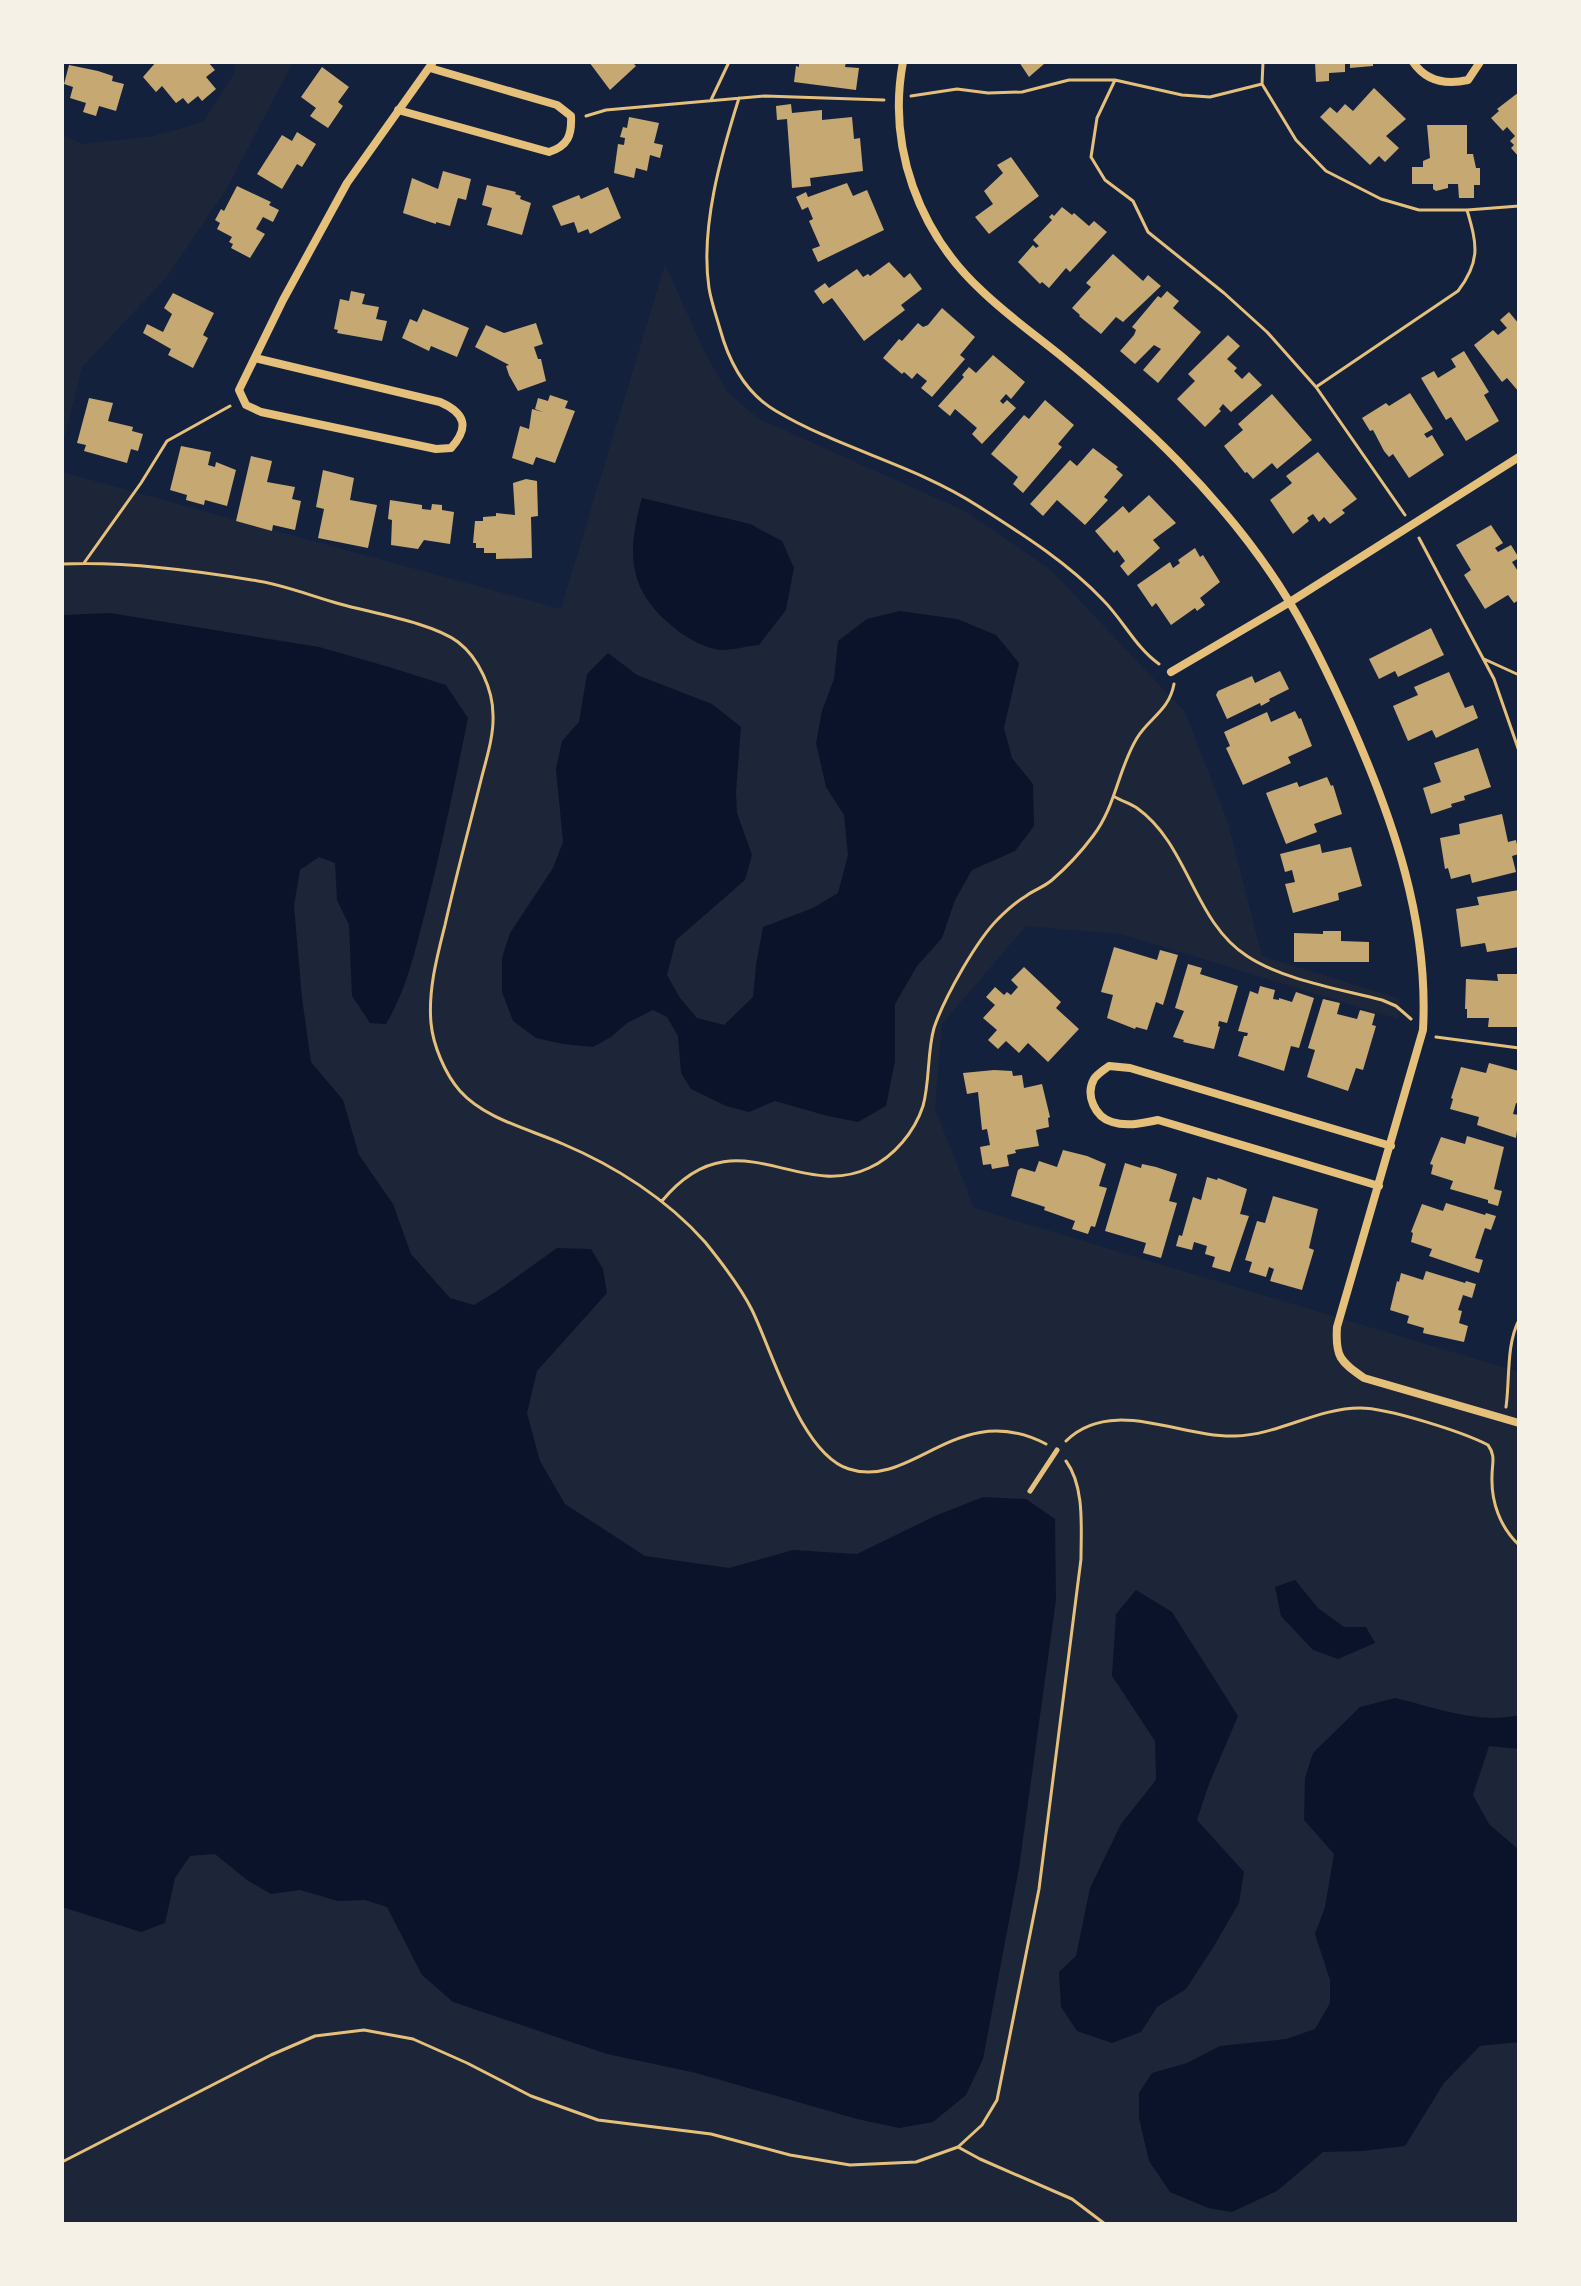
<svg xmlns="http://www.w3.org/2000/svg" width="1581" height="2286" viewBox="0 0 1581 2286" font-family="Mulish,sans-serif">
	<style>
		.green { fill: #1d2539 }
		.water { fill: #0b132b }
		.building { fill: #c6a872 }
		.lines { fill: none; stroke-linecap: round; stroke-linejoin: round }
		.path { stroke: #e5c07b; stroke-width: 3 }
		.service { stroke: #e5c07b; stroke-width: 5 }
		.minor { stroke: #e5c07b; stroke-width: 8 }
	</style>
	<rect width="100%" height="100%" fill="#14213d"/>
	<path class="green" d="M 235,62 L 293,62 L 227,188 L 166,278 L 82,367 L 62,447 L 62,135 L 83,144 L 154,136 L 203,122 L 235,72 Z
		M 665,264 L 704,351 L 728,393 L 759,419 L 965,511 L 1050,569 L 1185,712 L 1228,823 L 1262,956 L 1400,999 L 1398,1019 L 1121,934 L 1026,926 L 942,1024 L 935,1109 L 974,1208 L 1519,1372 L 1519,2224 L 62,2224 L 62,472 L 561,609 Z"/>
	<path class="water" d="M 642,498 L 750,524 L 782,541 L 794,568 L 786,610 L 759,645 C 747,646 734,650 722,650 C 705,649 685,637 672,626 C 627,589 627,552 642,498 Z
		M 900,611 L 957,619 L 996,635 L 1019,663 L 1004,728 L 1012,758 L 1033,784 L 1034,826 L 1015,851 L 972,870 L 955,900 L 942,938 L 917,966 L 895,1004 L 895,1061 L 886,1106 L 858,1122 L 828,1116 L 775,1101 L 749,1112 L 726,1106 L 691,1089 L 681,1073 L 678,1036 L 667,1017 L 653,1010 L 627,1023 L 611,1037 L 593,1047 L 563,1044 L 536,1038 L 513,1021 L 502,992 L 502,958 L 510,933 L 553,868 L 563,842 L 556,769 L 562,741 L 579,722 L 587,674 L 608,653 L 637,675 L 712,704 L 741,727 L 736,792 L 737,813 L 752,855 L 745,880 L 676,940 L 667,975 L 680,998 L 697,1018 L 724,1025 L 753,997 L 756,965 L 763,927 L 813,908 L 838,893 L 848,855 L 844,815 L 826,787 L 816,743 L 822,711 L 834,679 L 838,641 L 867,619 Z
		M 110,613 L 319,647 L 389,667 L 446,685 L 468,718 C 455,782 442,846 426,909 C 415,950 408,987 386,1024 L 370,1023 L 352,996 L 349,925 L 337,900 L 335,863 L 319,857 L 300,870 L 294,906 L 302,998 L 311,1062 L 343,1100 L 359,1155 L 393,1204 L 411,1254 L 450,1298 L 474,1305 L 497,1291 L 557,1248 L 591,1249 L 603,1269 L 607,1293 L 537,1371 L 527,1413 L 540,1461 L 565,1504 L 645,1556 L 729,1568 L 793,1550 L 857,1554 L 935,1516 L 983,1497 L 1026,1499 L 1055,1519 L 1056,1600 L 1019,1868 L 983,2059 L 966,2095 L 933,2122 L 899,2128 L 857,2119 L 696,2073 L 607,2054 L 453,2002 L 422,1975 L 387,1907 L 365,1900 L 338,1901 L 300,1890 L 271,1894 L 247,1880 L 215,1854 L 190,1856 L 175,1878 L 165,1923 L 141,1932 L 62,1907 L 62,615 Z
		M 1295,1580 L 1318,1608 L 1344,1627 L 1366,1627 L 1375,1643 L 1338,1659 L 1313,1650 L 1281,1616 L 1275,1587 Z
		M 1136,1590 L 1172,1612 L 1238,1716 L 1209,1784 L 1197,1820 L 1244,1872 L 1239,1903 L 1214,1946 L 1186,1989 L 1157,2007 L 1141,2032 L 1112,2043 L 1077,2031 L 1061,2007 L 1059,1972 L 1076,1956 L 1090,1888 L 1121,1824 L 1156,1780 L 1155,1741 L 1112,1676 L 1116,1614 Z
		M 1395,1698 C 1436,1707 1477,1725 1519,1715 L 1519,1749 L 1489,1746 L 1473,1795 L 1489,1824 L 1519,1850 L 1519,2042 L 1480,2046 L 1444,2083 L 1405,2146 L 1363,2151 L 1323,2152 L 1277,2191 L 1232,2212 L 1208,2208 L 1170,2192 L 1149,2161 L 1139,2118 L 1139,2093 L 1152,2073 L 1187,2063 L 1220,2046 L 1286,2039 L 1315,2029 L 1330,2003 L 1330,1980 L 1315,1934 L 1325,1907 L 1334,1854 L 1304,1820 L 1305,1778 L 1313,1753 L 1360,1707 Z"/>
	<path class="building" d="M 156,62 L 208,62 L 215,70 L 206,77 L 216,89 L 202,101 L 198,96 L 188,104 L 183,98 L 176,103 L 162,86 L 156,92 L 143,77 Z
		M 589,62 L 632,62 L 636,66 L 610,90 Z
		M 799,62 L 846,62 L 845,67 L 859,68 L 856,90 L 794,82 L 796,66 L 799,67 Z
		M 1019,62 L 1042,62 L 1044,64 L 1029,77 Z
		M 1315,62 L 1345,62 L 1345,72 L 1329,73 L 1329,81 L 1316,82 Z
		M 1350,62 L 1373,62 L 1373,66 L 1350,68 Z
		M 69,65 L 98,71 L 113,76 L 112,81 L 124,84 L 116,111 L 99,106 L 96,116 L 83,112 L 86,103 L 70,98 L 73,87 L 64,84 Z
		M 322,67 L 349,87 L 338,102 L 343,106 L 328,128 L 310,116 L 316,108 L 301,97 Z
		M 1374,88 L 1406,119 L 1386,136 L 1399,148 L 1385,162 L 1379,156 L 1370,165 L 1320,117 L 1330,107 L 1337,113 L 1345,104 L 1353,111 Z
		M 1519,92 L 1519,157 L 1511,148 L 1514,145 L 1510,141 L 1515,136 L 1507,127 L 1503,131 L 1491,118 L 1499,111 L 1497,109 Z
		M 791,104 L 792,113 L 822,110 L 822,120 L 852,117 L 854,139 L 860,138 L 863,171 L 810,178 L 811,186 L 792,188 L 787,119 L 777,120 L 776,106 Z
		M 629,117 L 659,123 L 654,143 L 663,145 L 660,158 L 650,155 L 647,171 L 636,168 L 634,178 L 614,173 L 618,144 L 624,145 L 625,138 L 620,137 L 623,127 L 627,128 Z
		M 1427,125 L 1467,125 L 1467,154 L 1473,154 L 1476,168 L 1480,168 L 1480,185 L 1474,185 L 1474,198 L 1459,198 L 1458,184 L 1448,184 L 1448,188 L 1436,191 L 1433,189 L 1433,184 L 1412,184 L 1412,167 L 1423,167 L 1423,161 L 1430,158 Z
		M 297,132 L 316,144 L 302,167 L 297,164 L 282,189 L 257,174 L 282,135 L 292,141 Z
		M 1011,157 L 1039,196 L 989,234 L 975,217 L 993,204 L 984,191 L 1003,173 L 997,165 Z
		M 443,171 L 471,179 L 466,200 L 458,198 L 450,226 L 436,222 L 436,224 L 403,213 L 412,178 L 438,189 Z
		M 847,183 L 853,196 L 867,190 L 884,230 L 818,262 L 812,249 L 820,246 L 809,221 L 813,219 L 808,207 L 802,210 L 796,197 L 806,192 L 808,197 Z
		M 487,185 L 516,192 L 515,194 L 521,196 L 520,199 L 531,203 L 522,235 L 487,225 L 492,208 L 482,205 Z
		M 237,186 L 271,202 L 269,205 L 279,210 L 273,222 L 263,217 L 256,229 L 265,234 L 250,258 L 231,248 L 233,244 L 229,242 L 232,237 L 217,229 L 220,223 L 215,220 L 221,209 L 224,211 Z
		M 608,187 L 621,218 L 590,234 L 588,229 L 578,233 L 574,222 L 561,226 L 552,206 L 579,195 L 581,199 Z
		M 1062,207 L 1072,215 L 1074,213 L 1089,226 L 1094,221 L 1107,232 L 1070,272 L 1066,268 L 1049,288 L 1042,282 L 1040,284 L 1018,262 L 1033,245 L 1036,248 L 1039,246 L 1033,240 L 1052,220 L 1049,217 L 1052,214 L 1054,216 Z
		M 1113,254 L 1143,281 L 1148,275 L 1161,286 L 1123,322 L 1116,317 L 1101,334 L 1079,316 L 1080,315 L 1072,308 L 1091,287 L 1086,283 Z
		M 889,262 L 904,278 L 910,273 L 922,289 L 901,305 L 905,310 L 864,341 L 832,298 L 823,304 L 814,291 L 825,283 L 829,288 L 857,269 L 863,277 L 868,274 L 870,276 Z
		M 351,291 L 365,294 L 362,304 L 379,307 L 376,319 L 387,321 L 382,341 L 337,333 L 338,330 L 334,329 L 340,299 L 349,301 Z
		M 1167,291 L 1179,301 L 1173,308 L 1201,332 L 1158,383 L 1143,370 L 1161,349 L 1154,345 L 1135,364 L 1120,351 L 1134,335 L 1136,330 L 1132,327 L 1158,296 L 1161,298 Z
		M 173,293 L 214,313 L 203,335 L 208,338 L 193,368 L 168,355 L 171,349 L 143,333 L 147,324 L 163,332 L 172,314 L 164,308 Z
		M 942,308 L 975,337 L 960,355 L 965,359 L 932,397 L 921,388 L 927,381 L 917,373 L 912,379 L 904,372 L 902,374 L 883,358 L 899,339 L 902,341 L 918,323 L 923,327 L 928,325 Z
		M 423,309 L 469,328 L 457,357 L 431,346 L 429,351 L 402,338 L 410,319 L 417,322 Z
		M 1509,312 L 1519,324 L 1519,392 L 1507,378 L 1502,382 L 1474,345 L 1493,330 L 1498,335 L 1507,328 L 1500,320 Z
		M 536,323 L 543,344 L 534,347 L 538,359 L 541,359 L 546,381 L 518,391 L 509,375 L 506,366 L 509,365 L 475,347 L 486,325 L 504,333 Z
		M 1228,335 L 1240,346 L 1227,359 L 1237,368 L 1234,371 L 1242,379 L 1249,372 L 1262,385 L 1231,412 L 1223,404 L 1219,409 L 1221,411 L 1205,427 L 1177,399 L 1195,381 L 1188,374 Z
		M 1464,351 L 1489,392 L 1484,395 L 1499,421 L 1466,441 L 1451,417 L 1446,420 L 1421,378 L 1434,371 L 1438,378 L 1456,367 L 1451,359 Z
		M 993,355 L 1025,382 L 1011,399 L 1006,394 L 1000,401 L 1003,404 L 1007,400 L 1016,408 L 982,444 L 972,434 L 977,428 L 955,409 L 950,416 L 938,406 L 964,377 L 962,375 L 969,367 L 976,373 Z
		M 1410,393 L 1433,429 L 1424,434 L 1427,438 L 1432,435 L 1444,455 L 1409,478 L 1393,454 L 1389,457 L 1384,451 L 1373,430 L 1370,431 L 1362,418 L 1386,403 L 1389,406 Z
		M 1272,394 L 1312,440 L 1277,469 L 1272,463 L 1253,479 L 1247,472 L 1245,473 L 1224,446 L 1243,430 L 1238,424 Z
		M 550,395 L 568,401 L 565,408 L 575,411 L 555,463 L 536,457 L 533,465 L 512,458 L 520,426 L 529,429 L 532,409 L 543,412 L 535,409 L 538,398 L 548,401 Z
		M 89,398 L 113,403 L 108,421 L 133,427 L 132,431 L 143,434 L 138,451 L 131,449 L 127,463 L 84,451 L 86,445 L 77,443 Z
		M 1045,400 L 1074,425 L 1058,444 L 1062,447 L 1023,493 L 1013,484 L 1018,477 L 991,454 L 1024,415 L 1029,419 Z
		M 181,446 L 211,452 L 208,465 L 215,467 L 216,462 L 236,470 L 227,506 L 205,500 L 204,505 L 186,500 L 187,495 L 170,490 Z
		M 1093,448 L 1118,467 L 1116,469 L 1123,475 L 1104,497 L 1108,500 L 1085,525 L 1057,500 L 1043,516 L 1030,504 L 1070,460 L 1077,466 Z
		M 1318,452 L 1357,499 L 1342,510 L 1345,513 L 1330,524 L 1324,517 L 1319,522 L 1313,514 L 1307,518 L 1309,521 L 1293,534 L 1270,500 L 1292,483 L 1286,476 Z
		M 251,456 L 272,461 L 267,482 L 295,487 L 292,499 L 301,501 L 295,530 L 273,525 L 272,531 L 236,521 Z
		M 323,470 L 354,478 L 350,500 L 377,505 L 368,548 L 318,538 L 324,509 L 316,507 Z
		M 526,479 L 537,481 L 538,516 L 531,517 L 532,558 L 496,559 L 496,553 L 484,553 L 484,548 L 476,548 L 476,543 L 473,543 L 475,521 L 483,521 L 483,517 L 496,516 L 496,513 L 515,515 L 513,483 Z
		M 1149,495 L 1176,523 L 1153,540 L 1160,548 L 1128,576 L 1120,566 L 1125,561 L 1117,550 L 1114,553 L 1095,531 L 1123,506 L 1129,513 Z
		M 390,500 L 422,505 L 422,509 L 431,510 L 432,504 L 442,505 L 442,510 L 454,512 L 450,544 L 424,540 L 418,549 L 391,545 L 392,520 L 388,519 Z
		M 1491,525 L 1503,543 L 1495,548 L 1498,552 L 1511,545 L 1519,558 L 1512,562 L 1519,573 L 1519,600 L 1514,603 L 1508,595 L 1485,609 L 1464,575 L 1471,570 L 1456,545 Z
		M 1195,548 L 1200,557 L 1203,555 L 1220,582 L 1200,598 L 1205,605 L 1197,611 L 1195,608 L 1171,625 L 1156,603 L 1152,607 L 1137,585 L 1170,562 L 1173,568 L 1180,563 L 1178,560 Z
		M 1431,628 L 1444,655 L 1398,677 L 1395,671 L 1379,679 L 1369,659 Z
		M 1280,671 L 1289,689 L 1269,699 L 1270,701 L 1261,706 L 1260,703 L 1227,719 L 1216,695 L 1218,691 L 1252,676 L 1255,683 Z
		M 1449,672 L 1465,708 L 1473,705 L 1478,718 L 1436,738 L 1432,730 L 1408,741 L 1393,706 L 1418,695 L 1414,687 Z
		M 1295,711 L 1299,719 L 1301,718 L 1312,746 L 1288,757 L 1291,763 L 1243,785 L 1226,748 L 1230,746 L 1224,732 L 1267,712 L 1271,722 Z
		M 1478,748 L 1491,787 L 1464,796 L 1465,800 L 1451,804 L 1452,807 L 1431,814 L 1423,788 L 1441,782 L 1434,763 Z
		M 1327,777 L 1331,786 L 1333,785 L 1342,814 L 1314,824 L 1317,832 L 1286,844 L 1266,793 L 1297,782 L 1299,787 Z
		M 1502,814 L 1508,842 L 1516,840 L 1519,854 L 1512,856 L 1516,872 L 1472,883 L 1470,874 L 1451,879 L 1448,868 L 1445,869 L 1440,838 L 1460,834 L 1459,824 Z
		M 1320,844 L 1322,853 L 1351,847 L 1362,886 L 1338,893 L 1339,900 L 1293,913 L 1285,884 L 1295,882 L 1292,870 L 1285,872 L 1280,854 Z
		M 1519,890 L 1519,947 L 1487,952 L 1485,943 L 1461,947 L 1456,909 L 1479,905 L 1477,897 Z
		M 1323,931 L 1341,931 L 1341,941 L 1369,942 L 1369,962 L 1294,962 L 1294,933 L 1323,934 Z
		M 1114,947 L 1157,960 L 1160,950 L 1178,955 L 1163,1005 L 1156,1002 L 1147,1030 L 1136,1027 L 1135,1029 L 1107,1018 L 1113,995 L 1101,992 Z
		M 1188,964 L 1202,968 L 1200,974 L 1238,986 L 1227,1023 L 1219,1021 L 1218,1026 L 1220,1027 L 1214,1049 L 1183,1042 L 1184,1040 L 1173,1037 L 1184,1011 L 1175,1008 Z
		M 1024,967 L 1061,1002 L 1056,1008 L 1079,1029 L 1048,1062 L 1028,1043 L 1019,1053 L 1006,1041 L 998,1049 L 988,1040 L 997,1030 L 983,1018 L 995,1005 L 986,997 L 995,987 L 1004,995 L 1007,992 L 1011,995 L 1018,987 L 1011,980 Z
		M 1497,974 L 1519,974 L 1519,1027 L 1488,1027 L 1489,1018 L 1467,1018 L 1467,1009 L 1465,1009 L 1466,979 L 1498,981 Z
		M 1260,986 L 1275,990 L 1273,999 L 1279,1000 L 1279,998 L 1292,1002 L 1296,992 L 1314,998 L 1299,1048 L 1291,1046 L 1284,1071 L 1238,1056 L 1244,1036 L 1247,1036 L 1248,1033 L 1238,1031 L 1250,991 L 1258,994 Z
		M 1323,999 L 1340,1003 L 1337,1014 L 1357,1019 L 1360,1010 L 1375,1014 L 1372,1025 L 1376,1026 L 1363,1070 L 1356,1068 L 1348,1091 L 1307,1077 L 1315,1050 L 1308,1048 Z
		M 1489,1063 L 1519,1071 L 1519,1104 L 1516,1103 L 1513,1114 L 1519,1115 L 1516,1138 L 1477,1125 L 1479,1117 L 1450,1109 L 1453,1099 L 1451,1098 L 1461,1067 L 1486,1073 Z
		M 994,1070 L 1012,1071 L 1013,1076 L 1022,1075 L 1024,1088 L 1042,1084 L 1050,1117 L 1048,1118 L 1049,1127 L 1036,1130 L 1039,1146 L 1015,1150 L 1016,1153 L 1007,1155 L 1009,1166 L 992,1169 L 991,1164 L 983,1165 L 980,1147 L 990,1145 L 987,1129 L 982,1130 L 978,1092 L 967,1094 L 963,1073 Z
		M 1467,1136 L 1504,1147 L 1494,1189 L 1502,1191 L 1498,1206 L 1488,1203 L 1488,1200 L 1450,1189 L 1453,1181 L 1431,1174 L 1433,1165 L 1430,1164 L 1441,1137 L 1465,1144 Z
		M 1063,1150 L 1087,1156 L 1106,1164 L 1099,1186 L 1107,1188 L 1095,1227 L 1091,1226 L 1088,1234 L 1072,1229 L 1075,1221 L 1044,1210 L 1045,1207 L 1011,1196 L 1018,1170 L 1021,1168 L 1035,1172 L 1039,1161 L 1057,1167 Z
		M 1125,1163 L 1141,1168 L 1142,1164 L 1156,1167 L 1177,1174 L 1169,1201 L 1177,1203 L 1161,1258 L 1143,1253 L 1146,1243 L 1105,1231 Z
		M 1207,1177 L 1217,1180 L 1218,1178 L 1247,1189 L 1240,1214 L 1249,1216 L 1230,1272 L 1212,1267 L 1215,1257 L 1205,1254 L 1207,1246 L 1194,1242 L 1192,1250 L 1176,1246 L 1179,1235 L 1182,1236 L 1193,1197 L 1201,1200 Z
		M 1273,1196 L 1318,1209 L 1309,1248 L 1314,1250 L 1302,1290 L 1270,1281 L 1274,1269 L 1269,1267 L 1266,1277 L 1249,1272 L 1252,1262 L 1245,1260 L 1257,1221 L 1265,1223 Z
		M 1446,1203 L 1485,1215 L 1486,1213 L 1496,1216 L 1491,1230 L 1485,1228 L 1475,1258 L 1483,1260 L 1479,1273 L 1429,1256 L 1432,1249 L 1411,1242 L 1413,1233 L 1411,1232 L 1422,1204 L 1443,1211 Z
		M 1426,1271 L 1465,1283 L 1466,1281 L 1476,1284 L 1472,1298 L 1463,1295 L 1458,1310 L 1462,1311 L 1459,1323 L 1468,1326 L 1464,1342 L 1423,1333 L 1424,1328 L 1407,1323 L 1409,1316 L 1390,1310 L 1397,1281 L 1399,1282 L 1401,1273 L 1423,1280 Z"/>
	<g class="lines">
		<path class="path" d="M 1263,62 L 1262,84 L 1296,140 L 1326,171 L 1381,199 L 1419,210 L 1467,210 L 1519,206
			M 1115,80 L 1097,118 L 1091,157 L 1105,180 L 1133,201 L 1148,232 L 1224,293 L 1267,332 L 1316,387 L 1405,515
			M 911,96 L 957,89 L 988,93 L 1022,92 L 1069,80 L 1115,80 L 1182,95 L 1210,97 L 1262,84
			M 739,98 C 721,155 700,228 709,288 C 711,301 716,315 720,329 C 729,362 745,393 776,411 C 840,449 915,465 978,506 C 1022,534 1067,562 1103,600 C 1123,620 1136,648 1159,664
			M 711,100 L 729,62
			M 586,116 L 606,110 L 765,96 L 884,100
			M 1316,387 L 1458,291 C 1481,261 1477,244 1467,210
			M 1419,538 L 1494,679 L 1519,751
			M 84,563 L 141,483 L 167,441 L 230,406
			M 62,564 C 122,561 192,570 252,580 C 282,584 311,596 340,604 C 372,613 433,623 458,642 C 479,658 493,690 493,715 C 494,736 486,760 481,780 C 469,828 456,876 445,925 C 437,957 428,990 431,1023 C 433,1045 445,1074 460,1091 C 485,1119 529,1129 563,1144 C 615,1166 667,1199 705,1242 C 722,1263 740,1286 752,1310 C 773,1353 801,1454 849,1469 C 912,1490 958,1398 1046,1444
			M 1484,659 L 1519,675
			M 1115,797 C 1122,801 1131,804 1137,808 C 1189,845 1193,921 1247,956 C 1283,980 1340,989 1382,1000 L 1396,1006 L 1411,1019
			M 1436,1037 L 1519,1048
			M 662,1201 C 734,1113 797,1202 869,1168 C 894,1157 915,1131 923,1106 C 930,1081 927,1053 934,1028 C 941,1007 952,987 963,968 C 973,951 984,933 998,919 C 1006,911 1016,902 1026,896 C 1034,890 1044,887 1052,880 C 1066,868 1081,852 1093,836 C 1116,806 1118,769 1137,738 C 1149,718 1169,711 1174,684
			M 1506,1407 C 1510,1379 1506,1345 1519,1320
			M 1066,1441 C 1111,1396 1181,1438 1235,1436 C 1278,1435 1317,1408 1360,1408 C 1388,1408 1463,1432 1488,1445 C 1496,1456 1492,1463 1492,1476 C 1491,1502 1500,1527 1519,1545
			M 958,2147 L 980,2159 L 1072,2199 L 1105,2224
			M 62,2162 L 271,2055 L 315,2036 L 364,2030 L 413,2039 L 467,2063 L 531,2096 L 598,2120 L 711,2134 L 790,2155 L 850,2165 L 916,2162 L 958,2147 L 982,2125 L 997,2100 L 1039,1889 L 1081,1559 C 1081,1528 1085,1487 1066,1461"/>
		<path class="service" d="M 1030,1491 L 1057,1450"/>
		<path class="minor" d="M 903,62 C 887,147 919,233 982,291 C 1008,316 1038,337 1066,360 C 1105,392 1143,425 1178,461 C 1219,503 1260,553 1290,603 C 1313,641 1332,682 1350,722 C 1393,819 1429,922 1423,1030 L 1337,1327 C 1335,1357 1340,1361 1364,1378 L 1519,1423
			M 1413,62 C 1426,81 1446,85 1468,80 L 1480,62
			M 398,110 L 549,152 C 568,146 572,135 571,116 L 557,105 L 430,68
			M 255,358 L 440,402 C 465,413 470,427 451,448 L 436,449 L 261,412 L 246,405 L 239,390 L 283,300 L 347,183 L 433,62
			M 1171,672 L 1290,602 L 1519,457
			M 1379,1186 L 1158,1120 C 1143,1123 1127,1127 1112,1122 C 1095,1117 1085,1095 1094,1079 C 1097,1074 1104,1070 1109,1066 L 1130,1068 L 1391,1146"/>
	</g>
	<rect width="1581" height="2286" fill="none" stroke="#f6f1e7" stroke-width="128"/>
</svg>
